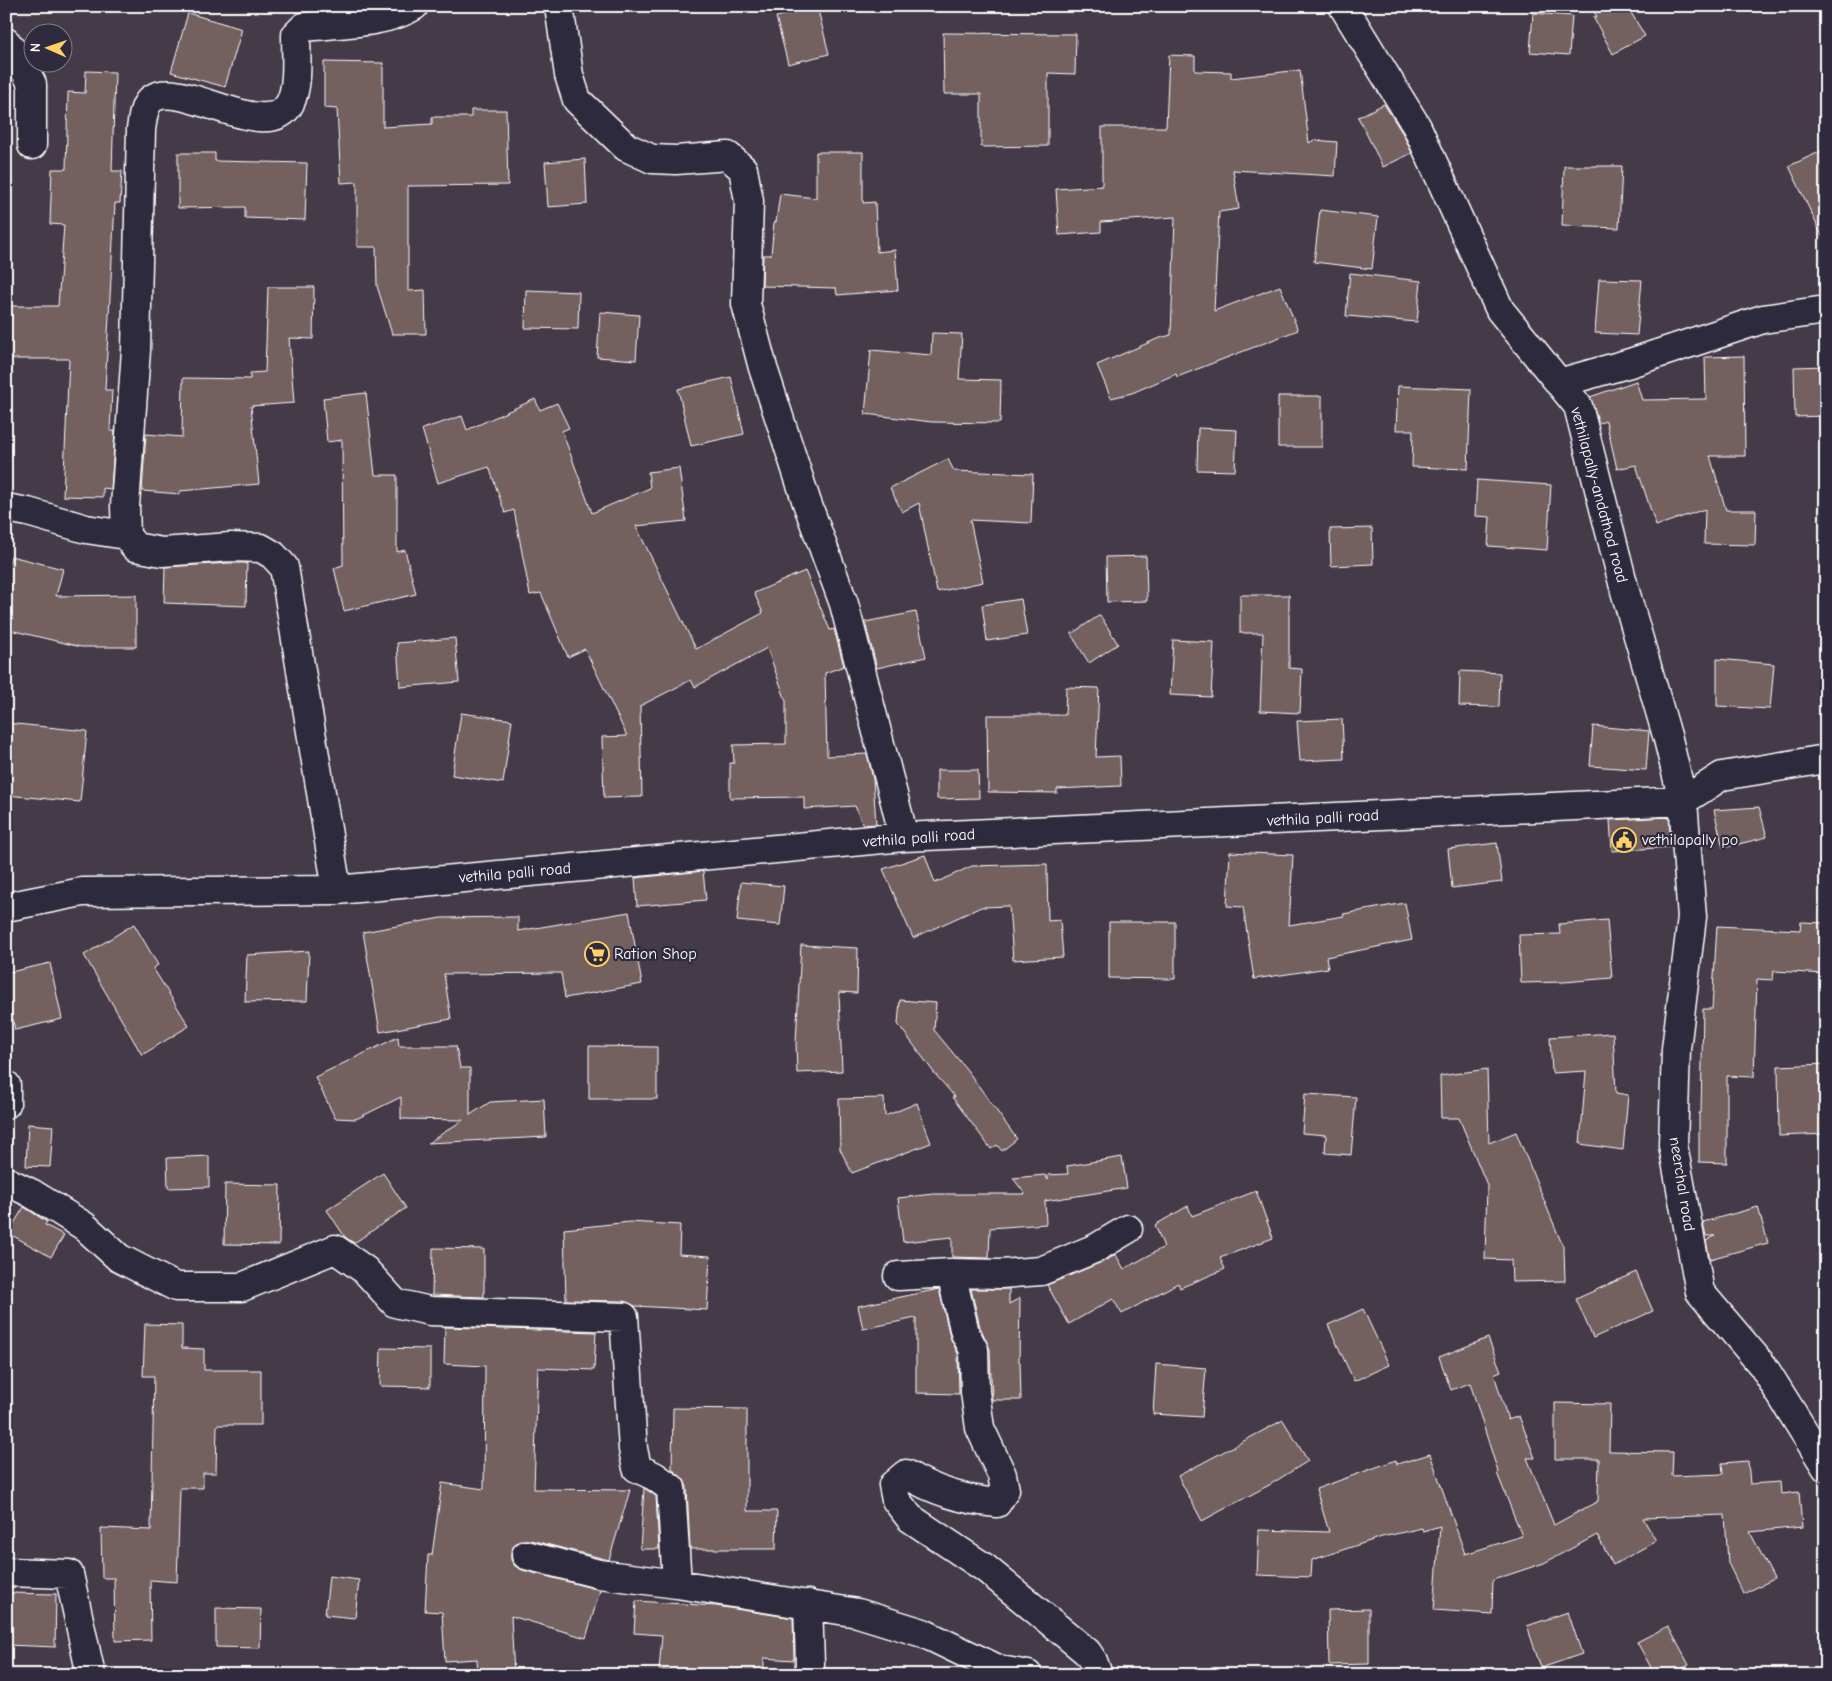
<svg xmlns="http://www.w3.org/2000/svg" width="1832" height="1681" viewBox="0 0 1832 1681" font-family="'Comic Neue',sans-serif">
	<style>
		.building { fill: #756161; stroke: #fff }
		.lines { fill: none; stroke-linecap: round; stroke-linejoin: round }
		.minor-casing { stroke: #fff; stroke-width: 31 }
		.minor { stroke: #2f2a3d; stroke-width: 28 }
		.labels { text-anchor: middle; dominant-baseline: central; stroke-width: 4.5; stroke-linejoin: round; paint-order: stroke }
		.street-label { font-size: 16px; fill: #fff; stroke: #2f2a3d }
		.poi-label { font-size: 16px; fill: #fff; stroke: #2f2a3d; text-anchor: start }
	</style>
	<rect width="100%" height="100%" fill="#443a48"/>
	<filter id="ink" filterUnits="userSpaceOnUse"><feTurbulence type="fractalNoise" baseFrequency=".02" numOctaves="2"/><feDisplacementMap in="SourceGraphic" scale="10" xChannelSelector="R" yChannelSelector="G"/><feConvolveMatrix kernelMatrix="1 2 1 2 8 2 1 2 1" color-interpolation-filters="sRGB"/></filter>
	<g filter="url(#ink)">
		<path class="building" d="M 817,6 L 829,54 L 788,64 L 776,17 Z
			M 1591,6 L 1627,6 L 1645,36 L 1613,54 L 1593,17 L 1597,17 Z
			M 188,13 L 242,29 L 225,87 L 171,72 Z
			M 1533,13 L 1572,16 L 1569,55 L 1530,52 Z
			M 943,33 L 1076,34 L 1075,74 L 1048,73 L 1048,146 L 981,147 L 981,94 L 944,94 Z
			M 1169,55 L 1195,56 L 1195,71 L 1231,72 L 1231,78 L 1300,70 L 1309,143 L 1314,140 L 1337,142 L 1335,176 L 1233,170 L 1239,209 L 1219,212 L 1214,311 L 1280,286 L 1298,330 L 1177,377 L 1176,374 L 1132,393 L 1111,398 L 1097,365 L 1157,339 L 1171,335 L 1175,217 L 1101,222 L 1101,232 L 1059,235 L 1056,189 L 1102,186 L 1102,127 L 1166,127 Z
			M 324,62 L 383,63 L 383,127 L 432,124 L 432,117 L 471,117 L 471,110 L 506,110 L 508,185 L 408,186 L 408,291 L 425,290 L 426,334 L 392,334 L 377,286 L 376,247 L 357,247 L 357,182 L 341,183 L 337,109 L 324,108 Z
			M 86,71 L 115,72 L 112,171 L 122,171 L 120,203 L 115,203 L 105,390 L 112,390 L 110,431 L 115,431 L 111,489 L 103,488 L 103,497 L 63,496 L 69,359 L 6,359 L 6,306 L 58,306 L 64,225 L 50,224 L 52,169 L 66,169 L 68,92 L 85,93 Z
			M 1384,104 L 1403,134 L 1412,153 L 1383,167 L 1358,117 Z
			M 1826,149 L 1826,244 L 1789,166 Z
			M 816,152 L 863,152 L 863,203 L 875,202 L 877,252 L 895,250 L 898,290 L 837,295 L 836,288 L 762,286 L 763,255 L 771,255 L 774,222 L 776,222 L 780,194 L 816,198 Z
			M 178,153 L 215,153 L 215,161 L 307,163 L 305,220 L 245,218 L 245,207 L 178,208 Z
			M 585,159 L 587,204 L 548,207 L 545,162 Z
			M 1564,166 L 1622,166 L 1619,228 L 1562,226 Z
			M 1320,210 L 1378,217 L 1372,269 L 1314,262 Z
			M 1350,273 L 1421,281 L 1417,322 L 1346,316 Z
			M 1599,279 L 1642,280 L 1637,335 L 1595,333 Z
			M 268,287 L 314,287 L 313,339 L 289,338 L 294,403 L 251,406 L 259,484 L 180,491 L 180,494 L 142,491 L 146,434 L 182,437 L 183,378 L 250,379 L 250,373 L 265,372 Z
			M 526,290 L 579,292 L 578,329 L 525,328 Z
			M 600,312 L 639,315 L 636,360 L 597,357 Z
			M 932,333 L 962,334 L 959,379 L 1001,380 L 1000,423 L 932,422 L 865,414 L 871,350 L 931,355 Z
			M 1744,356 L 1745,456 L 1710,456 L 1726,510 L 1756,510 L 1755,545 L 1704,544 L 1705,509 L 1656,526 L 1636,465 L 1617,469 L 1606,421 L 1599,423 L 1590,397 L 1636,381 L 1642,400 L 1706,399 L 1705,357 Z
			M 1826,366 L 1826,416 L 1795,417 L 1794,367 Z
			M 731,377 L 744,434 L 691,446 L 678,389 Z
			M 1398,386 L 1471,389 L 1468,469 L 1412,467 L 1413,430 L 1396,430 Z
			M 366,393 L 375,475 L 397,475 L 397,552 L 405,550 L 416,594 L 344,611 L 334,568 L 343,565 L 342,440 L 327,442 L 323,398 Z
			M 1278,396 L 1322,396 L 1322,447 L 1278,447 Z
			M 535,399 L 540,410 L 557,403 L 569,428 L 562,431 L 592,513 L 650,488 L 648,472 L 679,468 L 686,521 L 636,526 L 696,649 L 763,613 L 754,593 L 805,571 L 830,630 L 834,629 L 844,666 L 825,673 L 827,756 L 867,754 L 873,779 L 876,824 L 863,825 L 855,806 L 804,809 L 804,797 L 730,798 L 730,763 L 734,763 L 733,745 L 786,744 L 786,701 L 767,648 L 695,687 L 691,680 L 640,706 L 642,797 L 604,798 L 602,737 L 627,736 L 585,649 L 568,657 L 541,593 L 530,595 L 514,510 L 505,513 L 489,467 L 438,483 L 422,429 L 462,416 L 467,430 Z
			M 1198,428 L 1237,430 L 1235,471 L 1197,470 Z
			M 948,459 L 954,471 L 1033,474 L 1031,523 L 970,520 L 983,582 L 937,592 L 919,503 L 902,512 L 890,488 Z
			M 1477,480 L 1551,485 L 1547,550 L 1488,546 L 1490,517 L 1475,516 Z
			M 1372,528 L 1373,564 L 1331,566 L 1330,529 Z
			M 11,556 L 63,569 L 56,596 L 136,595 L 136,647 L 81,647 L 6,629 L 6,575 Z
			M 1146,556 L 1147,601 L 1107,602 L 1106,557 Z
			M 230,563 L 247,563 L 246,606 L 164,603 L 165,567 Z
			M 1240,595 L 1289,595 L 1289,668 L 1302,669 L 1300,713 L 1260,711 L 1263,633 L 1240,633 Z
			M 1021,599 L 1027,635 L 987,641 L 982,605 Z
			M 916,612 L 926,657 L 877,668 L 865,622 Z
			M 1100,615 L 1118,644 L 1089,663 L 1071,634 Z
			M 455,638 L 459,682 L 400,687 L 397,643 Z
			M 1173,640 L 1214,642 L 1211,697 L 1170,695 Z
			M 1717,659 L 1774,664 L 1770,709 L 1717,706 Z
			M 1460,671 L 1500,673 L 1499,707 L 1459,706 Z
			M 1066,687 L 1099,688 L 1096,757 L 1120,756 L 1121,786 L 1057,789 L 1057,793 L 988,792 L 987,715 L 1065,715 Z
			M 461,713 L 512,720 L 503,783 L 452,775 Z
			M 1342,719 L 1344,759 L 1300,761 L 1297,721 Z
			M 6,723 L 87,731 L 80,802 L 6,795 Z
			M 1593,726 L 1649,731 L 1646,770 L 1590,766 Z
			M 937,770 L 978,770 L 979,798 L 937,799 Z
			M 1759,807 L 1767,837 L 1723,848 L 1714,810 Z
			M 1669,817 L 1671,847 L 1612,851 L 1610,820 Z
			M 1497,843 L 1502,882 L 1452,888 L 1448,849 Z
			M 1230,852 L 1293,855 L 1289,925 L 1344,916 L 1343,914 L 1405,903 L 1412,940 L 1326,957 L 1328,968 L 1254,979 L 1243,907 L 1227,906 Z
			M 925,855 L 935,883 L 972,866 L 1047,864 L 1048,921 L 1060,920 L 1063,957 L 1013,960 L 1009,906 L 981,907 L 913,938 L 883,869 Z
			M 703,871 L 706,900 L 637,906 L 635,878 Z
			M 741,882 L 784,886 L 780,925 L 737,921 Z
			M 629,912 L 642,984 L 565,998 L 561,973 L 444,974 L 451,1019 L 380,1032 L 363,932 L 441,918 L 518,917 L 518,931 Z
			M 1607,920 L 1612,978 L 1564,982 L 1521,983 L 1519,935 L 1560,934 L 1559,924 Z
			M 1109,922 L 1175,922 L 1175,979 L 1109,978 Z
			M 1801,922 L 1826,923 L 1826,974 L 1774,971 L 1773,980 L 1757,979 L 1754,1077 L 1727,1076 L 1727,1163 L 1699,1162 L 1699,1113 L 1701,1113 L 1703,1009 L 1712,1009 L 1717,926 L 1800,930 Z
			M 134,924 L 158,965 L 153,968 L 189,1026 L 142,1055 L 84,955 Z
			M 801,945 L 858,948 L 857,993 L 839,992 L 842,1071 L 797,1073 L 796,1043 Z
			M 309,951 L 307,1001 L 245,1002 L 247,955 Z
			M 50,963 L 62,1019 L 15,1030 L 6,989 L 6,973 Z
			M 900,1000 L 936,1003 L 934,1030 L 967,1070 L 1017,1139 L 1002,1151 L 997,1145 L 991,1149 L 952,1097 L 955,1097 L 935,1074 L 898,1024 Z
			M 1613,1033 L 1616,1093 L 1628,1095 L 1623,1150 L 1580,1144 L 1586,1071 L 1552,1073 L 1550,1037 Z
			M 398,1037 L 399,1046 L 456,1046 L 460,1068 L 470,1068 L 470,1115 L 490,1102 L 544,1099 L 546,1137 L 428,1143 L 463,1120 L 401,1119 L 401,1097 L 356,1119 L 335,1118 L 315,1077 Z
			M 589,1046 L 657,1047 L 657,1099 L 589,1099 Z
			M 1826,1064 L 1826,1134 L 1779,1136 L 1778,1066 Z
			M 1487,1069 L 1489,1143 L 1516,1132 L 1564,1249 L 1565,1281 L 1512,1282 L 1511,1260 L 1485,1259 L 1487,1185 L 1459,1118 L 1441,1118 L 1440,1076 Z
			M 1305,1094 L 1356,1097 L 1351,1155 L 1325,1153 L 1326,1135 L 1302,1133 Z
			M 884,1098 L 885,1116 L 917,1103 L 931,1143 L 852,1173 L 840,1149 L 839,1099 Z
			M 28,1124 L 53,1126 L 50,1167 L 26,1166 Z
			M 209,1156 L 209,1187 L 168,1188 L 167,1158 Z
			M 1122,1157 L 1127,1188 L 1045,1201 L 1046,1224 L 990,1228 L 989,1258 L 952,1257 L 952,1237 L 903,1242 L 898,1198 L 933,1194 L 1025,1194 L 1013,1178 L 1045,1175 L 1048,1180 L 1048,1175 L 1068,1174 L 1067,1166 Z
			M 383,1173 L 406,1208 L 354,1243 L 345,1237 L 327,1210 Z
			M 225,1184 L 280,1185 L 279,1245 L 224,1244 Z
			M 1256,1191 L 1273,1238 L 1220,1258 L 1225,1269 L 1180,1288 L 1178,1283 L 1122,1314 L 1113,1299 L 1069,1324 L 1047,1285 L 1102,1262 L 1116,1255 L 1124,1269 L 1164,1247 L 1155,1225 L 1188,1206 L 1192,1216 Z
			M 24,1207 L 47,1222 L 45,1225 L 64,1235 L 51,1257 L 8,1233 Z
			M 1758,1207 L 1768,1243 L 1710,1259 L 1706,1241 L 1715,1236 L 1706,1236 L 1703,1222 Z
			M 630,1222 L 680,1225 L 679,1254 L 710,1256 L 707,1310 L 635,1306 L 624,1301 L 566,1300 L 564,1229 Z
			M 433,1248 L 484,1249 L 484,1297 L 432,1295 Z
			M 1636,1272 L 1653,1311 L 1593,1338 L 1576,1299 Z
			M 939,1289 L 950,1337 L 958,1354 L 959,1394 L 916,1393 L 916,1318 L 863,1329 L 858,1306 Z
			M 971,1289 L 1009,1289 L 1009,1304 L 1020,1298 L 1019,1362 L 1020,1362 L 1021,1400 L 992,1400 L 990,1349 L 980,1327 Z
			M 1363,1309 L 1389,1365 L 1354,1381 L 1328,1325 Z
			M 145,1324 L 182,1325 L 182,1348 L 204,1349 L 204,1370 L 261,1370 L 261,1425 L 217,1425 L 216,1473 L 203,1473 L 203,1488 L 180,1488 L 177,1582 L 150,1580 L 151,1640 L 115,1641 L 114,1578 L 102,1578 L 101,1528 L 151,1530 L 154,1376 L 143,1376 Z
			M 445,1327 L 596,1332 L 594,1370 L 538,1368 L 534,1489 L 630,1490 L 609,1560 L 530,1540 L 521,1540 L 515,1544 L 511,1552 L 511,1560 L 515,1566 L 522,1570 L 600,1590 L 586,1638 L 511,1616 L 514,1675 L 478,1675 L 477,1659 L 445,1661 L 442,1612 L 425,1611 L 428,1555 L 432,1555 L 442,1483 L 484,1489 L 485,1366 L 444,1364 Z
			M 1488,1338 L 1501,1371 L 1494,1374 L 1508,1420 L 1519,1416 L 1535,1458 L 1527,1458 L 1554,1525 L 1598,1501 L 1599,1459 L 1555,1459 L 1555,1403 L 1610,1404 L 1609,1451 L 1673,1452 L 1672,1476 L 1723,1474 L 1722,1463 L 1748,1461 L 1750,1484 L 1780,1482 L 1781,1494 L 1799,1492 L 1802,1527 L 1750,1532 L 1774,1579 L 1743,1594 L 1728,1563 L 1725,1515 L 1643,1518 L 1656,1541 L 1613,1565 L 1597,1535 L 1544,1563 L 1493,1580 L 1492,1614 L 1434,1610 L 1440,1526 L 1423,1531 L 1422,1528 L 1382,1537 L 1312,1560 L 1311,1577 L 1257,1575 L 1259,1530 L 1329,1532 L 1316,1489 L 1396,1460 L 1397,1464 L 1430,1454 L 1465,1554 L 1522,1536 L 1497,1473 L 1498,1472 L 1470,1383 L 1451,1390 L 1439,1357 Z
			M 381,1348 L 430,1349 L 430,1387 L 380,1386 Z
			M 1156,1364 L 1206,1368 L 1202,1417 L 1153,1414 Z
			M 673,1408 L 747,1409 L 747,1511 L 777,1511 L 776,1549 L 690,1549 L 687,1487 L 684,1480 L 672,1469 Z
			M 1283,1420 L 1308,1461 L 1271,1484 L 1202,1521 L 1178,1476 Z
			M 644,1488 L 656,1496 L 659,1549 L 640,1549 Z
			M 329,1576 L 359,1580 L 355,1618 L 325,1615 Z
			M 6,1593 L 56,1594 L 55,1647 L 6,1645 Z
			M 636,1601 L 716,1606 L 793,1618 L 794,1660 L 764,1658 L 764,1675 L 724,1675 L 659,1670 L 662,1635 L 634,1633 Z
			M 216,1608 L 261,1609 L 260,1648 L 216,1647 Z
			M 1369,1609 L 1369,1664 L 1329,1665 L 1328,1610 Z
			M 1568,1612 L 1582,1654 L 1541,1668 L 1527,1626 Z
			M 1668,1626 L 1689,1665 L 1671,1675 L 1655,1675 L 1637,1642 Z"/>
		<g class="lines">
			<defs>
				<path id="minor" d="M 559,6 L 569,75 L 577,100 L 626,147 L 652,159 L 676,160 L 728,156 L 743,169 L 749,201 L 746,304 L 763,368 L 807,503 L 844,604 L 904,837
					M 1343,6 L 1417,127 L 1500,310 L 1578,406 L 1625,591 L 1668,739 L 1683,801 L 1692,917 L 1676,1049 L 1673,1145 L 1700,1292 L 1763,1366 L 1826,1467
					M 6,42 L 21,62 L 32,84 L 32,145
					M 1559,383 L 1630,363 L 1763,319 L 1826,310
					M 6,508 L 28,512 L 86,529 L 126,535
					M 337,890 L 284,567 L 273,555 L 261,548 L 230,547 L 162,552 L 135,547 L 126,535 L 125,506 L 136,350 L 141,129 C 143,119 143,104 153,98 C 183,79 268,145 290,103 C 299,85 296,54 296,35 L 304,27 C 337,23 386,24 414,6
					M 6,907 L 82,892 L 337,890 L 904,837 L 1683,801 L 1722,776 L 1826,759
					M 6,1085 L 6,1104
					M 6,1181 L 31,1193 L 84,1226 L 119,1258 L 176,1287 L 242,1287 L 335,1249 L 365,1270 L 395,1303 L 430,1311 L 624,1317 L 633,1449 L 637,1468 L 654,1476 L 671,1488 L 677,1584
					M 951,1273 L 965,1333 L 974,1350 L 975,1392 L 980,1428 L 1002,1475 L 1005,1490 L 997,1503 C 964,1500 935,1492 906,1474 L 893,1485 L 896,1500 L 910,1518 L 985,1568 L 1087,1652 L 1093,1661 L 1097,1672 L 1094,1675
					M 898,1276 L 951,1273 L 1001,1274 L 1041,1271 L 1096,1248 L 1128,1229
					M 526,1555 L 599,1574 L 677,1584 L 858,1613 L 923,1633 L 1000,1670 L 1028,1675
					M 6,1572 L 69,1574 L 91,1675
					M 808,1604 L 810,1664 L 809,1675"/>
			</defs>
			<use href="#minor" class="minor-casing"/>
			<use href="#minor" class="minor"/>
		</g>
	</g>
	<defs>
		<symbol id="civic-ring" viewBox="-11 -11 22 22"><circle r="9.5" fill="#2f2a3d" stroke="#ffd166" stroke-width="1.5"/><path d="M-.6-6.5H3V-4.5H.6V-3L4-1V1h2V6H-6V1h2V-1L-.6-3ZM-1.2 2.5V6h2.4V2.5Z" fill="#ffd166"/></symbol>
		<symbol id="supermarket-ring" viewBox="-11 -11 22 22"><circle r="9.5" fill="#2f2a3d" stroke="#ffd166" stroke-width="1.5"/><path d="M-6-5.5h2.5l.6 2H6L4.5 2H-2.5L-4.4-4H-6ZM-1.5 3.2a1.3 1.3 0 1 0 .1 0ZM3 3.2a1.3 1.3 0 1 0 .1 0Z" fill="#ffd166"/></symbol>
	</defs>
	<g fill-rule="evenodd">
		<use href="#civic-ring" x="1610" y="826" width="28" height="28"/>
		<use href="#supermarket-ring" x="583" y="940" width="28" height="28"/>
	</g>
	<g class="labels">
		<g class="street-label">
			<text transform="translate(1599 495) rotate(75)">vethilapally-andathod road</text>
			<text transform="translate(1323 818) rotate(-3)">vethila palli road</text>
			<text transform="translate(919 838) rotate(-4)">vethila palli road</text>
			<text transform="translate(515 873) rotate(-5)">vethila palli road</text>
			<text transform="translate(1682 1184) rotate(81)">neerchal road</text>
		</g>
		<g class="poi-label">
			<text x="1642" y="840">vethilapally po</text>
			<text x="614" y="954">Ration Shop</text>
		</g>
	</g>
	<rect width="1832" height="1681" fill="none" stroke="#2f2a3d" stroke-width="25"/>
	<rect x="12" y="12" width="1807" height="1656" fill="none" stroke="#fff" stroke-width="2" filter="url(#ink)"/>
	<g transform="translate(48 48) rotate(272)"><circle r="24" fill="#2f2a3d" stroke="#827f8b"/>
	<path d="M0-4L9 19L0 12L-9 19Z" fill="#ffd166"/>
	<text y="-8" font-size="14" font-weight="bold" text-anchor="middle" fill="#ffffff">N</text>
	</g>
</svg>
